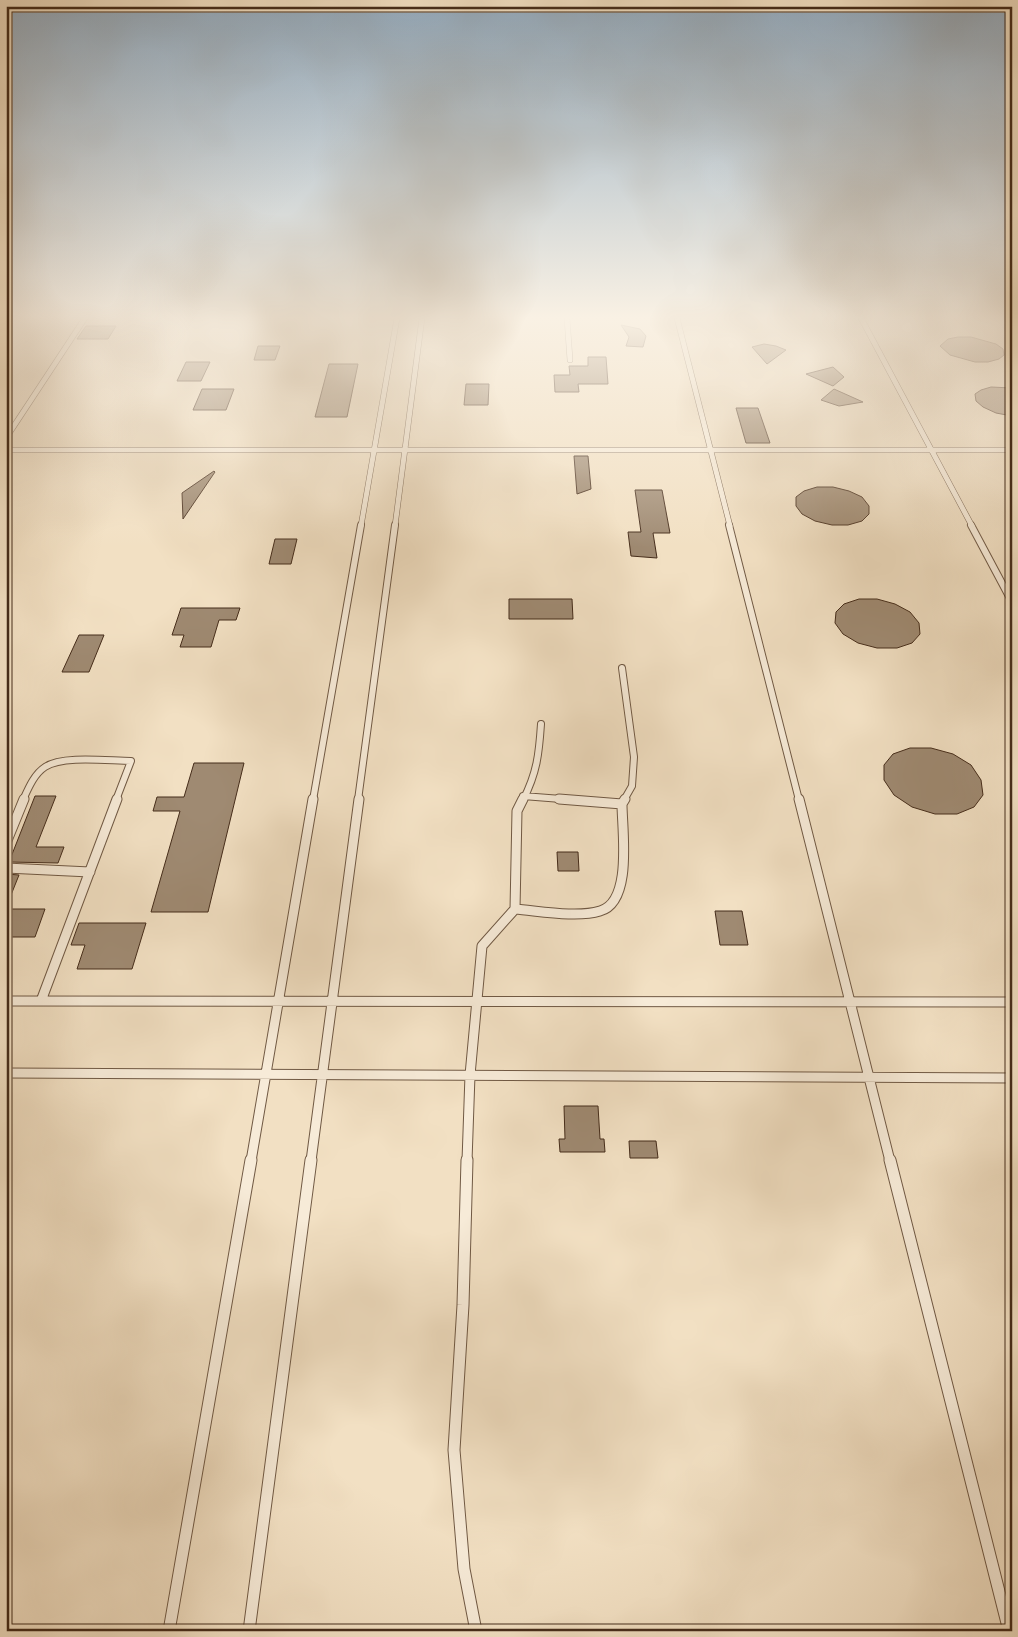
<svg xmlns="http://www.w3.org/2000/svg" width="1018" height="1637" viewBox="0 0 1018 1637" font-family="'IM FELL French Canon',serif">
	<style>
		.building { fill: #9f8a72; stroke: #452c1a }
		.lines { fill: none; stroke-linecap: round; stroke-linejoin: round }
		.service-far3-casing { stroke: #705944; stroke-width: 6 }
		.service-far2-casing { stroke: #705944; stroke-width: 8 }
		.service-far1-casing { stroke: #705944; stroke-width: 11 }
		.service-casing { stroke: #705944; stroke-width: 13 }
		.service-far3 { stroke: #f7ebd8; stroke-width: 5 }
		.service-far2 { stroke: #f7ebd8; stroke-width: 6 }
		.service-far1 { stroke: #f7ebd8; stroke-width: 9 }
		.service { stroke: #f7ebd8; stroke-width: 11 }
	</style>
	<rect width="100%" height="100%" fill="#f2e0c3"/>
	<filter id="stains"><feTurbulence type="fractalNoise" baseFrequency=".004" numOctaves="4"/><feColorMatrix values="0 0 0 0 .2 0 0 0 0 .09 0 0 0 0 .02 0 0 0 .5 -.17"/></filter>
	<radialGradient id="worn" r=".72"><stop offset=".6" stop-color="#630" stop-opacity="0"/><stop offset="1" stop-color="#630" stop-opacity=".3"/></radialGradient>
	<path class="building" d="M 621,325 L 640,329 L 646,336 L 643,347 L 626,346 L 629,337 Z
		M 86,326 L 116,326 L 108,339 L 77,339 Z
		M 958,337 L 971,337 L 996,344 L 1003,349 L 1004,355 L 999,359 L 988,362 L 975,362 L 950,355 L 940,346 L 948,339 Z
		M 764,344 L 776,346 L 786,350 L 767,364 L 752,347 Z
		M 258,346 L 280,346 L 275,360 L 254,360 Z
		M 588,357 L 606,357 L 608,384 L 578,384 L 579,392 L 555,392 L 554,375 L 570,375 L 569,366 L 588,366 Z
		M 186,362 L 210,362 L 201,381 L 177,381 Z
		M 329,364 L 358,364 L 347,417 L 315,417 Z
		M 833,367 L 844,377 L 833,386 L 806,374 Z
		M 466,384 L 489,384 L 488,405 L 464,405 Z
		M 991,387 L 1012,388 L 1012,416 L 996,413 L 983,407 L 976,401 L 975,394 L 981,390 Z
		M 202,389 L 234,389 L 226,410 L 193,410 Z
		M 834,389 L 863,402 L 839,406 L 821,400 Z
		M 736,408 L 758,408 L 770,443 L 746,443 Z
		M 574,456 L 588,456 L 591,489 L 577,494 Z
		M 214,471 L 215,472 L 183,519 L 182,493 Z
		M 817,487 L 833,487 L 849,491 L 862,497 L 869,506 L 869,514 L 862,521 L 848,525 L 832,525 L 815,521 L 802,514 L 796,506 L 796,497 L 804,491 Z
		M 635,490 L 662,490 L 670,533 L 653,533 L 657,558 L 631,556 L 628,532 L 641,532 Z
		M 275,539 L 297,539 L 291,564 L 269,564 Z
		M 509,599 L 572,599 L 573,619 L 509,619 Z
		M 859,599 L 877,599 L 895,604 L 910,612 L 919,623 L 920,634 L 912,643 L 897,648 L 877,648 L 858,643 L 843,634 L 835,623 L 836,612 L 844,604 Z
		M 181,608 L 240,608 L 236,620 L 219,620 L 211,647 L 180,647 L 184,635 L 172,635 Z
		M 79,635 L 104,635 L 89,672 L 62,672 Z
		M 910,748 L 931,748 L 953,754 L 971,765 L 981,780 L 983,795 L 974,807 L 957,814 L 935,814 L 912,807 L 894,795 L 884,780 L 884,765 L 893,754 Z
		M 194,763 L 244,763 L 208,912 L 151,912 L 180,811 L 153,811 L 157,797 L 184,797 Z
		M 35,796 L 56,796 L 36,847 L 64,847 L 58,863 L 9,862 Z
		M 557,852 L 578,852 L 579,871 L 558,871 Z
		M 6,874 L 19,875 L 7,905 L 6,905 Z
		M 6,909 L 45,909 L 35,937 L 6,937 Z
		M 715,911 L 742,911 L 748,945 L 720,945 Z
		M 79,923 L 146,923 L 132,969 L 77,969 L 85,945 L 71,945 Z
		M 564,1106 L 598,1106 L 600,1139 L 604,1139 L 605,1152 L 560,1152 L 559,1139 L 565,1139 Z
		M 629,1141 L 656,1141 L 658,1158 L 630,1158 Z"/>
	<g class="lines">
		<defs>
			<path id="service-far3" d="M 567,318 L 570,360
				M 677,318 L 730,526
				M 861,318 L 972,526
				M 6,438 L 85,318
				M 6,450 L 1012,450
				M 361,526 L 397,318
				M 395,526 L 422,318"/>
			<path id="service-far2" d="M 729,525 L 799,800
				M 971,525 L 1012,602
				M 622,668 L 634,757 L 632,786 L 624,800
				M 523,796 L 574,800
				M 23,800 C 28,789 34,774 45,767 C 63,755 109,761 131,761 L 116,800
				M 313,800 L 361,525
				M 358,800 L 395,525
				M 523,800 C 537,773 539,754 541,724"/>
			<path id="service-far1" d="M 559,799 L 622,804
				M 799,799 L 890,1161
				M 6,843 L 24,799
				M 6,868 L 90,872
				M 515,909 C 540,911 577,918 600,911 C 633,902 622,830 622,804 L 625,799
				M 6,1001 L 1012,1002
				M 41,1001 L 117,799
				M 6,1073 L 1012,1078
				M 251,1161 L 313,799
				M 311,1161 L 359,799
				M 467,1161 L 470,1075 L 482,946 L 515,909 L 517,811 L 523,799"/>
			<path id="service" d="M 467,1160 L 463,1305 L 454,1450 L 464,1569 L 476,1631
				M 890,1160 L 1009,1631
				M 169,1631 L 251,1160
				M 249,1631 L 311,1160"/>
		</defs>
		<use href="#service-far3" class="service-far3-casing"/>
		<use href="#service-far2" class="service-far2-casing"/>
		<use href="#service-far1" class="service-far1-casing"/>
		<use href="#service" class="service-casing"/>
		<use href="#service-far3" class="service-far3"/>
		<use href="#service-far2" class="service-far2"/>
		<use href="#service-far1" class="service-far1"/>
		<use href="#service" class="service"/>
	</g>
	<linearGradient id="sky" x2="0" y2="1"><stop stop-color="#94adc2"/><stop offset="0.58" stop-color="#f9f1e4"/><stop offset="1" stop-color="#f9f1e4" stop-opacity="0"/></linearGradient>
	<rect width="1018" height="547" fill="url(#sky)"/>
	<rect width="1018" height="1637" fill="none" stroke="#f2e0c3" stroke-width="25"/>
	<rect x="8" y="8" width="1003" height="1622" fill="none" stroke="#452c1a" stroke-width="2.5"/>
	<rect x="12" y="12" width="993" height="1612" fill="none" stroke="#452c1a"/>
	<rect width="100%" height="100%" filter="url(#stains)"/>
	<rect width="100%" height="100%" fill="url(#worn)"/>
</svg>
